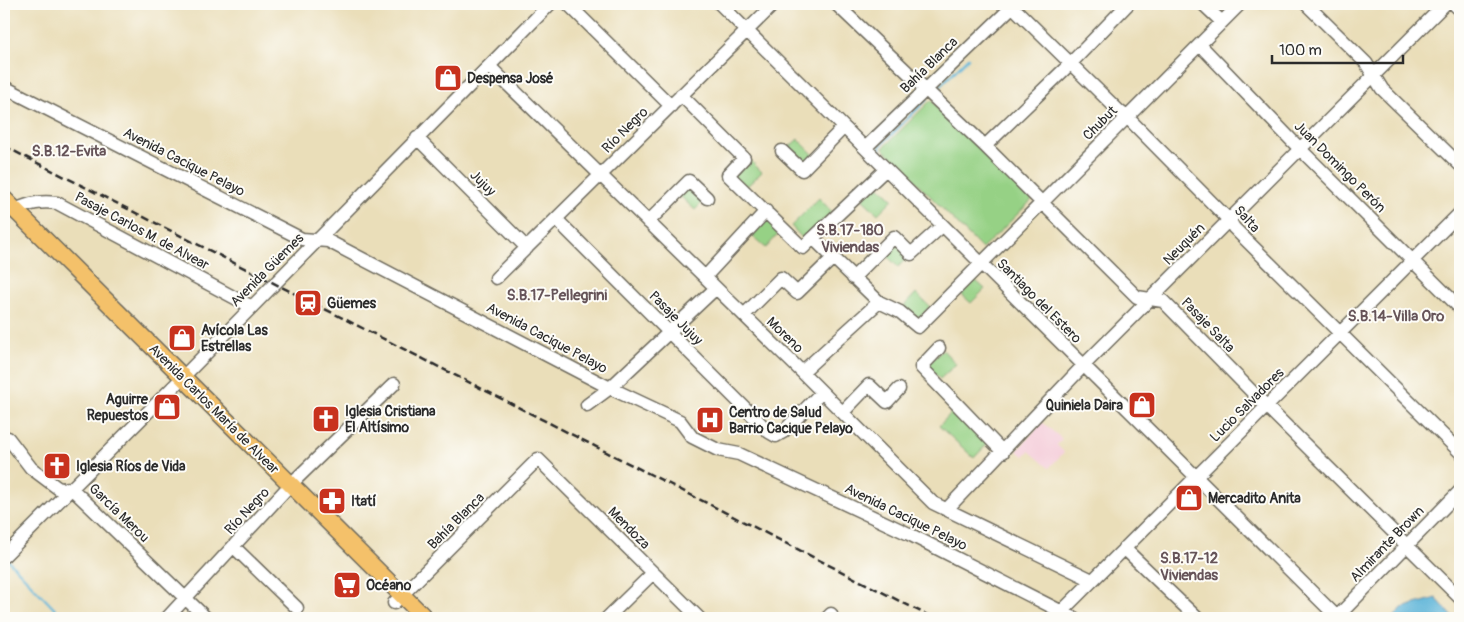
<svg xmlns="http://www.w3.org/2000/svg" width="1464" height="622" viewBox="0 0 1464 622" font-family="Pangolin,sans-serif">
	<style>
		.built { fill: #f5cfdb }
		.green { fill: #96d185; stroke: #607e58 }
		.water { fill: #5bb4d8; stroke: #437082 }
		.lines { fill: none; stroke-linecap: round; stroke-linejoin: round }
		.stream { stroke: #5bb4d8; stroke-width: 2.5 }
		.minor-casing { stroke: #6e6a5d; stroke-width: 15 }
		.major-casing { stroke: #6e6a5d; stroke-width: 19 }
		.minor { stroke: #fff; stroke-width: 12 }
		.major { stroke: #f4c16a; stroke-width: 16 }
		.rail { stroke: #2b2b2b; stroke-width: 2.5; stroke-dasharray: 8 4; stroke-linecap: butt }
		.labels { text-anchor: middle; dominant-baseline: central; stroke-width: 4; stroke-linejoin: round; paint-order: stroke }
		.street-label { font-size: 14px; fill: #2b2b2b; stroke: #fdfcf7 }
		.poi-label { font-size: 14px; font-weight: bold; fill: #2b2b2b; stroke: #fdfcf7; text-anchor: start }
		.neighbourhood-label { font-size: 15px; font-weight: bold; fill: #665459; stroke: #fdfcf7 }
	</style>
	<rect width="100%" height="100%" fill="#fdfcf7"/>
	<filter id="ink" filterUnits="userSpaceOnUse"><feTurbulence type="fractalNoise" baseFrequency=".02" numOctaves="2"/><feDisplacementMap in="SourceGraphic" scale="10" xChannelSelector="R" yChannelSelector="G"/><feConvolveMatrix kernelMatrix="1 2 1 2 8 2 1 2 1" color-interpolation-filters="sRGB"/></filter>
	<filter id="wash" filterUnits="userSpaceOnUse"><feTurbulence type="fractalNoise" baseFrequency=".0096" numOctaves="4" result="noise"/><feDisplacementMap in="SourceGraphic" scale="20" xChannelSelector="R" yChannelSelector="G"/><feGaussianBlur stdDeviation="1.12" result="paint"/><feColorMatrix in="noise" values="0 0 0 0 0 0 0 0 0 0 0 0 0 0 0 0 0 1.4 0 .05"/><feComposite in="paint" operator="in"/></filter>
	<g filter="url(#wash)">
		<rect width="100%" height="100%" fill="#eadeb9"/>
		<path class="built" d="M 1042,422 L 1062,439 L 1057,445 L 1064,452 L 1049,468 L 1029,451 L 1024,456 L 1017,451 Z"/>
		<path class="green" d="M 931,100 L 1032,200 L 982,249 L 883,148 Z
			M 798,139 L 814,155 L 802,167 L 786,150 Z
			M 749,159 L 762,172 L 745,188 L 732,175 Z
			M 691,183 L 707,198 L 695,210 L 679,195 Z
			M 877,184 L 893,199 L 878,214 L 862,199 Z
			M 819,198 L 832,212 L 804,240 L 791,226 Z
			M 765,217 L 781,231 L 766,248 L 750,234 Z
			M 895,241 L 910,255 L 898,267 L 883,252 Z
			M 974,279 L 985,289 L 971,303 L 960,293 Z
			M 916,293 L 930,307 L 917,320 L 903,307 Z
			M 943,350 L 956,364 L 940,379 L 926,366 Z
			M 954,410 L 989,442 L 974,458 L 939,426 Z"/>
		<path class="water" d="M 1436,598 L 1454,618 L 1393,618 L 1402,608 Z"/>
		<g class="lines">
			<path class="stream" d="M 937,89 L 968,58
				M 880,157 L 880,146 L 927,99
				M 6,558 L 63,618"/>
		</g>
	</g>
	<g filter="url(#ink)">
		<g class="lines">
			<defs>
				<path id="minor" d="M 568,4 L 671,106
					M 720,4 L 1338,618
					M 836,4 L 985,146 L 1137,297 L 1163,301 L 1266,406 L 1460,598
					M 1203,4 L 1222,22
					M 1306,4 L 1366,63 L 1382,89 L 1460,165
					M 1454,4 L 1460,10
					M 1012,6 L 1119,111 L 1127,117 L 1229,220 L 1234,228 L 1460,452
					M 1200,45 L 1299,148 L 1460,308
					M 489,66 L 802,372 L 933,503 L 1092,580
					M 4,87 L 302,239 L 328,241 L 610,388 L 680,421 L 692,437 L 718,450 L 739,454 L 909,534 L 1074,618
					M 681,95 L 744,158 L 728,175 L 803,248 L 813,238 L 879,302 L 900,312 L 918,327 L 1240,4
					M 417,138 L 527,248
					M 985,146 L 1070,64 L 1128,4
					M 865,148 L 1015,4
					M 782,151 L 802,170 L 844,127
					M 15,210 C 30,203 41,201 57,203 L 252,307
					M 556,219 L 769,432 L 776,436 L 783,432 L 822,392
					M 648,222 L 689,181 L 707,198
					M 813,238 L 886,169
					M 705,277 L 766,211
					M 496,278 L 774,4
					M 853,278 L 894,237 L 911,254 L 942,226
					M 744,315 L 781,278 L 797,293 L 833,258
					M 939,348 L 921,367 L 1003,452
					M 802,372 L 879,302
					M 587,405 L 610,388 L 716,288
					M 843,412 L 869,385 L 887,402 L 899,389
					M 8,438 L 31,468 L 59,489 L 71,488 L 206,618
					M 947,509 L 1083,366 L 1445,4
					M 234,547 L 297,608
					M 1124,548 L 1197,618
					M 4,556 L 176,384 L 550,4
					M 394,603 L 538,459 L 699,618
					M 167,618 L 290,485 L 394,384
					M 607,618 L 653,573
					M 827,618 L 831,614
					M 1055,618 L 1460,213
					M 1336,618 L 1460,491"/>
				<path id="major" d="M 4,199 L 425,618"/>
			</defs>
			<use href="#minor" class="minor-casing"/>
			<use href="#major" class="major-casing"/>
			<use href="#minor" class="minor"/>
			<use href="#major" class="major"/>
			<path class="rail" d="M 4,146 L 933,618"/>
		</g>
	</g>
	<defs>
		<symbol id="shop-square" viewBox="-11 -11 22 22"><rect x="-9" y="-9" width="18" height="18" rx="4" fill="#c8321e" stroke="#fdfcf7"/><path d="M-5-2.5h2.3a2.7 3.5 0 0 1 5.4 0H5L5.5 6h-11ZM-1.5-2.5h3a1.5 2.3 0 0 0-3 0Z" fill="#fff"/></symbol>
		<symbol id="station-square" viewBox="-11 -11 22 22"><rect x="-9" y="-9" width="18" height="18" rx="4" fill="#c8321e" stroke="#fdfcf7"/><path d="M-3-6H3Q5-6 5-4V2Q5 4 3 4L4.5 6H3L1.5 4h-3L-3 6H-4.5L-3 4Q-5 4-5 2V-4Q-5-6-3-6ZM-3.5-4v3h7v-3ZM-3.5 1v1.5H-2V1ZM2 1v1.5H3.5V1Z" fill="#fff"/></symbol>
		<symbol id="church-square" viewBox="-11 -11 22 22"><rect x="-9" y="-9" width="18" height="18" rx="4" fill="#c8321e" stroke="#fdfcf7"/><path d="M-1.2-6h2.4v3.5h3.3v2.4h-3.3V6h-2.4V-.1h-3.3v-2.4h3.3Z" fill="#fff"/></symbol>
		<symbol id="hospital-square" viewBox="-11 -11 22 22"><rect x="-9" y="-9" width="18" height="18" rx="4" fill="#c8321e" stroke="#fdfcf7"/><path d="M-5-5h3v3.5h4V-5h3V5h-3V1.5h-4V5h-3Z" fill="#fff"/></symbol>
		<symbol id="pharmacy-square" viewBox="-11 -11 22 22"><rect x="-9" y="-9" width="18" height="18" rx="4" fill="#c8321e" stroke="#fdfcf7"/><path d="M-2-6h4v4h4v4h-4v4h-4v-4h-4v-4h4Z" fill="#fff"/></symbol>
		<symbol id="supermarket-square" viewBox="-11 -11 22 22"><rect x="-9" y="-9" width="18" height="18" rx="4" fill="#c8321e" stroke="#fdfcf7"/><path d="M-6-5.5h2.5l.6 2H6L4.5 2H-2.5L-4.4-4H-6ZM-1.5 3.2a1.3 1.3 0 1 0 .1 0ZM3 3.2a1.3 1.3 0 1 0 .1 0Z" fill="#fff"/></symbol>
	</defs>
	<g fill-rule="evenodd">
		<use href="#shop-square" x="432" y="62" width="32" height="32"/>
		<use href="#station-square" x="292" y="287" width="32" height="32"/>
		<use href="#shop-square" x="166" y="322" width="32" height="32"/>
		<use href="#shop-square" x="1126" y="389" width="32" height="32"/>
		<use href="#shop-square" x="151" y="391" width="32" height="32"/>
		<use href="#church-square" x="310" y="403" width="32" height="32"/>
		<use href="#hospital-square" x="694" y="404" width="32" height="32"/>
		<use href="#church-square" x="41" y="450" width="32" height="32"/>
		<use href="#shop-square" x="1173" y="482" width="32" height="32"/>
		<use href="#pharmacy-square" x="316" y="485" width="32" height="32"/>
		<use href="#supermarket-square" x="331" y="569" width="32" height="32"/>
	</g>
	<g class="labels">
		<g class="street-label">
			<text transform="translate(929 65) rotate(-44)">Bahía Blanca</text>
			<text transform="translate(1100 123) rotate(-45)">Chubut</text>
			<text transform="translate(625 130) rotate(-45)">Río Negro</text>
			<text transform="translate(184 162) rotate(27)">Avenida Cacique Pelayo</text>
			<text transform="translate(1340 167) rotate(45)">Juan Domingo Perón</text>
			<text transform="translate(483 183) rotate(45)">Jujuy</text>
			<text transform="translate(1247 219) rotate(48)">Salta</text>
			<text transform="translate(142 231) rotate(28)">Pasaje Carlos M. de Alvear</text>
			<text transform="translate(1184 244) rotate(-45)">Neuquén</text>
			<text transform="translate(267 270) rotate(-45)">Avenida Güemes</text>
			<text transform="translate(1039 301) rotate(45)">Santiago del Estero</text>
			<text transform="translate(676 318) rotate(45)">Pasaje Jujuy</text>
			<text transform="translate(1208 325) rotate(46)">Pasaje Salta</text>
			<text transform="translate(785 335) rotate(44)">Moreno</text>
			<text transform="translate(547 338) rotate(28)">Avenida Cacique Pelayo</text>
			<text transform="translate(1247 405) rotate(-45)">Lucio Salvadores</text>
			<text transform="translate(214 409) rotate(45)">Avenida Carlos María de Alvear</text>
			<text transform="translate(247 511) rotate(-47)">Río Negro</text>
			<text transform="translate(119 513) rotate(44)">García Merou</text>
			<text transform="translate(906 517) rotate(26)">Avenida Cacique Pelayo</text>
			<text transform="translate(456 521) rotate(-45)">Bahía Blanca</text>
			<text transform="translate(629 528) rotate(45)">Mendoza</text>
			<text transform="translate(1387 544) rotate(-46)">Almirante Brown</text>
		</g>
		<g class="poi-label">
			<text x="467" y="78">Despensa José</text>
			<text x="327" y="303">Güemes</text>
			<text x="201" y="330">Avícola Las<tspan x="201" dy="16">Estrellas</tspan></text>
			<text x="148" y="399" text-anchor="end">Aguirre<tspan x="148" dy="16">Repuestos</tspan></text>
			<text x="1123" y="405" text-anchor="end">Quiniela Daira</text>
			<text x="345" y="411">Iglesia Cristiana<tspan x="345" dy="16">El Altísimo</tspan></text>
			<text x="729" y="412">Centro de Salud<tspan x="729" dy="16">Barrio Cacique Pelayo</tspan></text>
			<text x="76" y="466">Iglesia Ríos de Vida</text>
			<text x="1208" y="498">Mercadito Anita</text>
			<text x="351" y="501">Itatí</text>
			<text x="366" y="585">Océano</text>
		</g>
		<g class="neighbourhood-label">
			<text x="69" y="151">S.B.12-Evita</text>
			<text x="850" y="230">S.B.17-180<tspan x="850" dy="17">Viviendas</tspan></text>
			<text x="557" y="295">S.B.17-Pellegrini</text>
			<text x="1396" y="316">S.B.14-Villa Oro</text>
			<text x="1189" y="558">S.B.17-12<tspan x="1189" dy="17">Viviendas</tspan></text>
		</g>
	</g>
	<rect width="1464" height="622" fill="none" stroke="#fdfcf7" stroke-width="20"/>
	<path d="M1272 55v8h131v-8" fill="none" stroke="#2b2b2b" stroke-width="2.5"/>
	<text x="1279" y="55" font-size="15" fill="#2b2b2b" stroke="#fdfcf7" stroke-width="4" paint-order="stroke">100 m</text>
</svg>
